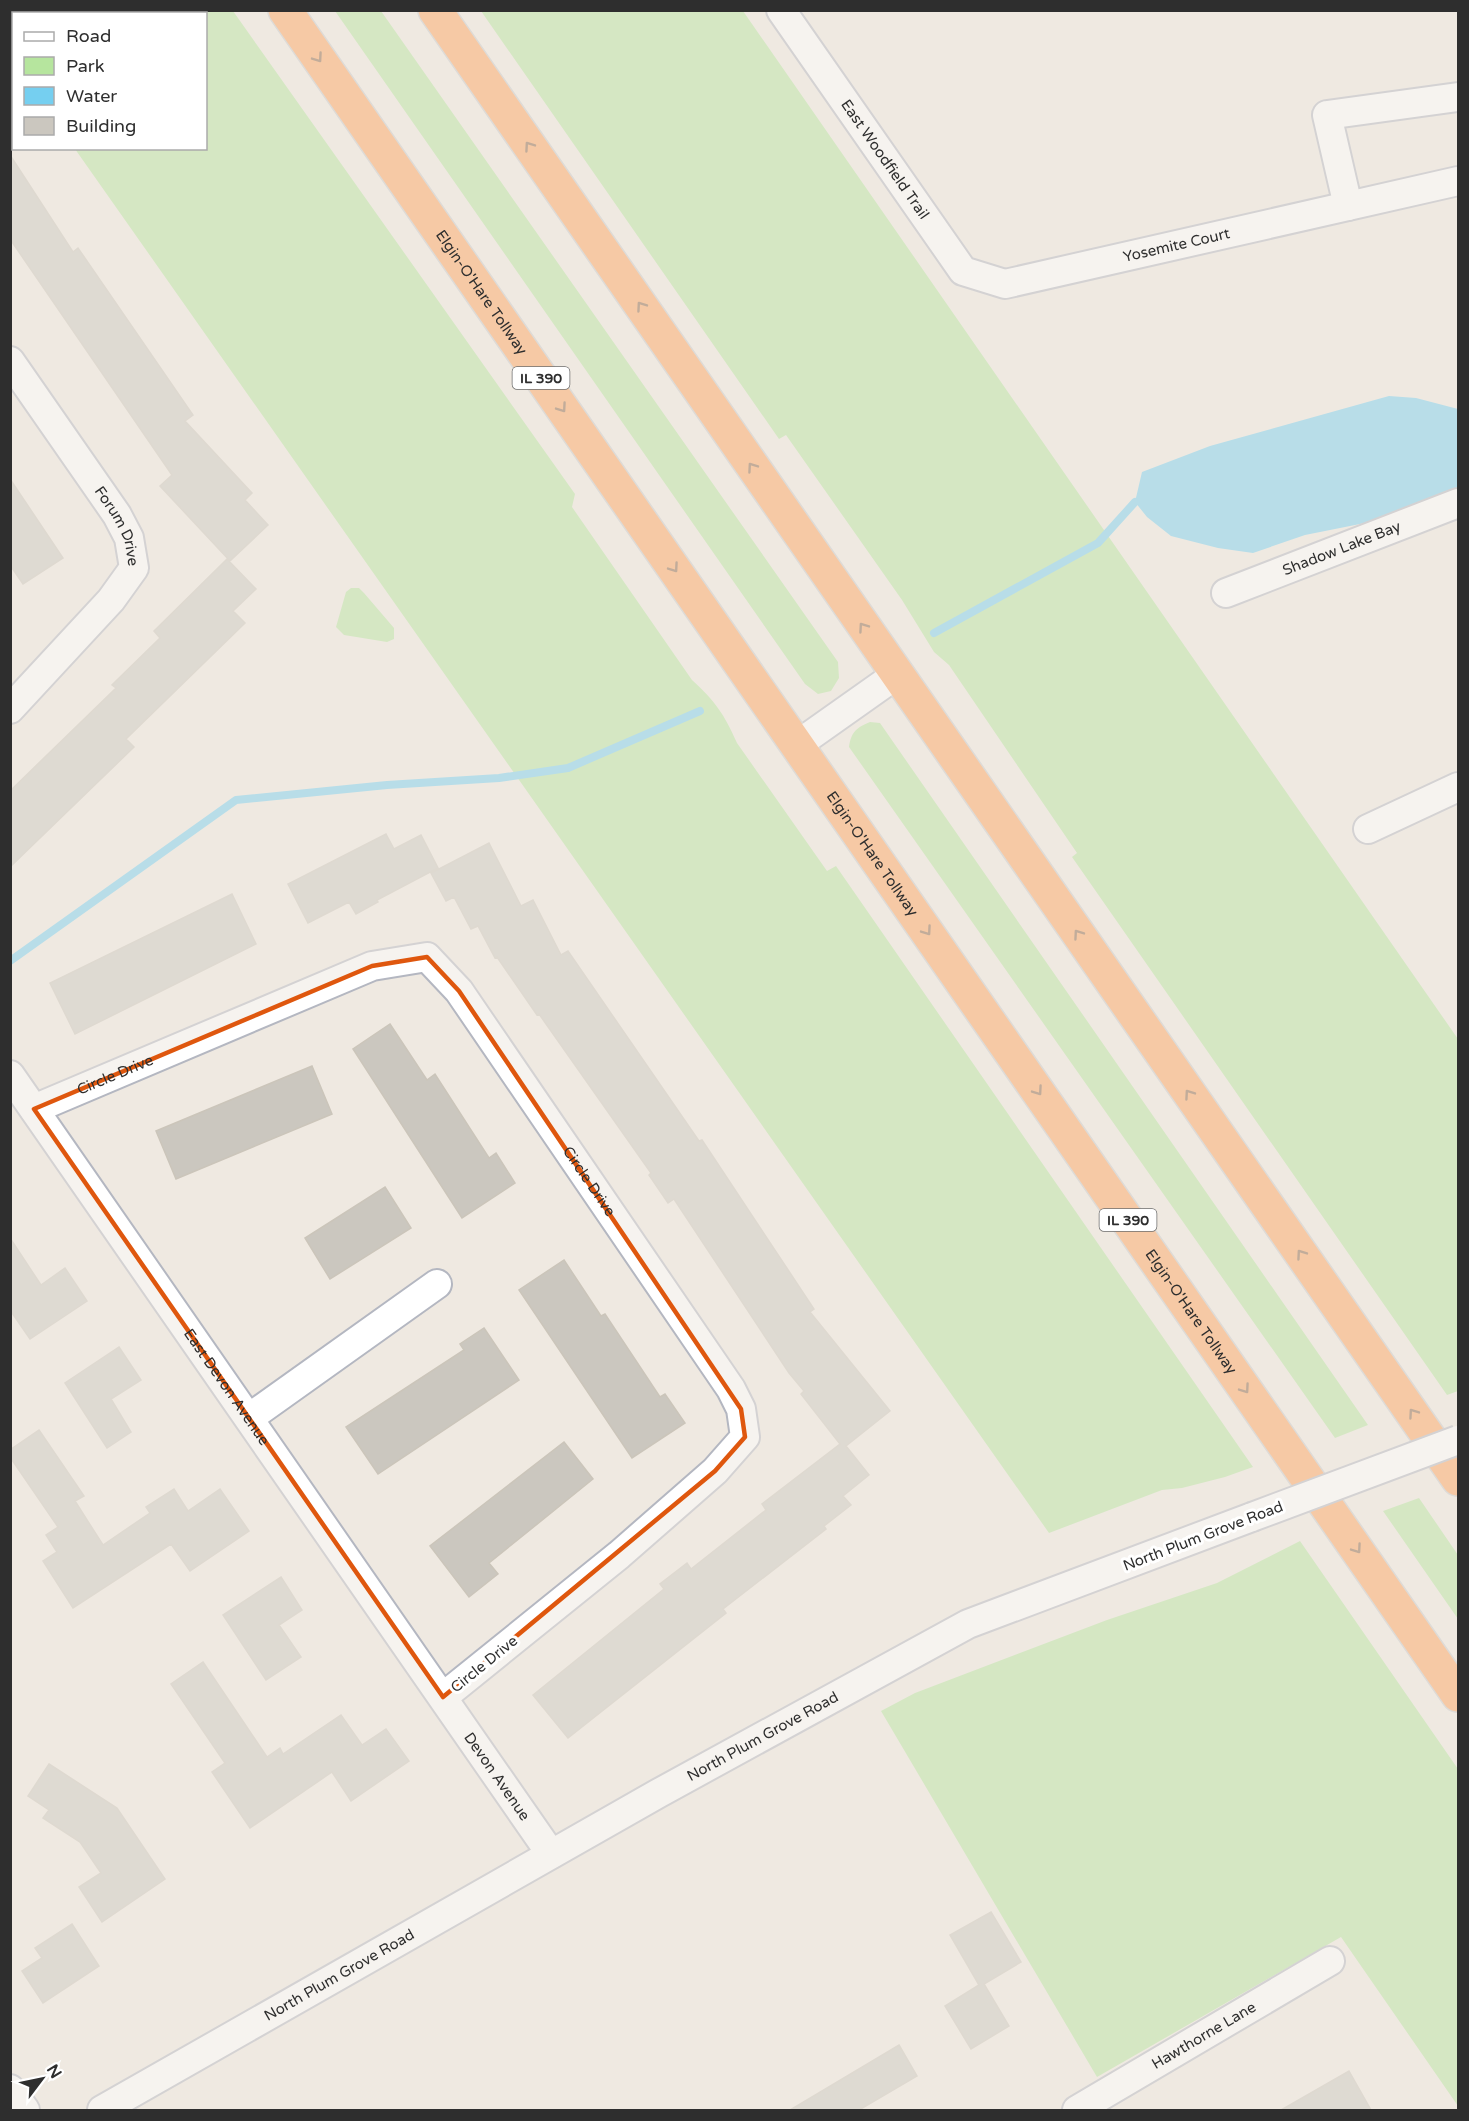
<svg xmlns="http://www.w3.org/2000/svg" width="1469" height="2121" viewBox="0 0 1469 2121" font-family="'Varela Round',sans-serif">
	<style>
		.green { fill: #b6e59e }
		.water { fill: #75cff0 }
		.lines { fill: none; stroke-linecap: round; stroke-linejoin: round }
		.stream { stroke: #75cff0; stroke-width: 8 }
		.building { fill: #cbc7bf; stroke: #cbc5ba; stroke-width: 1.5 }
		.minor-casing { stroke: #b4b7c1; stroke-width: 32 }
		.highway-casing { stroke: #c9c9c9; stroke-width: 36 }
		.minor { stroke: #fff; stroke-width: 28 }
		.highway { stroke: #ffa35c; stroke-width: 33 }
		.minor-bridge-casing { stroke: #b4b7c1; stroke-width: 32; stroke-linecap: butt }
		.minor-bridge { stroke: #fff; stroke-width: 28 }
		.oneway { stroke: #8c6343 }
		.marked { fill: none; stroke: #df570e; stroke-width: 4.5; stroke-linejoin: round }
		.labels { text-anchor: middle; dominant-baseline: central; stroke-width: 6; stroke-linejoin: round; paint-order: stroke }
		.shield { fill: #fff; stroke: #6d6d6d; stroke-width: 1.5 }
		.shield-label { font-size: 14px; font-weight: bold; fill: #2e2e2e }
		.street-label { font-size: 15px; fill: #2e2e2e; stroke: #fff }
	</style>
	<rect width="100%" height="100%" fill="#efe9e1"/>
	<path class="green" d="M 10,11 L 233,11 L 575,494 L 572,507 L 692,680 C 716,702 724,714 737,743 L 827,871 L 836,866 L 1253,1467 L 1225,1477 L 1182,1488 L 1162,1490 L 1049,1533 L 75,149 L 206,148 L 206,14 L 14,14 L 13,60 L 11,56 Z
		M 335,11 L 381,11 L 838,662 L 839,678 L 831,691 L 818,694 L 805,684 Z
		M 481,11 L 743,11 L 1458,1039 L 1458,1391 L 1447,1395 L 1072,857 L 1077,853 L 949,665 L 934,652 L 902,600 L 786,435 L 779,439 Z
		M 351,588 L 359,588 L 364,593 L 394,628 L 394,639 L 387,642 L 344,635 L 336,627 L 346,592 Z
		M 870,722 L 880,723 L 1368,1425 L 1335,1438 L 849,747 C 851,732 857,727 870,722 Z
		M 1419,1498 L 1458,1555 L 1458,1619 L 1383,1511 Z
		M 1300,1541 L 1458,1769 L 1458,2106 L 1341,1937 L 1097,2077 L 881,1711 L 915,1693 L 1107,1620 L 1217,1583 Z"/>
	<path class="water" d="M 1389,396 L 1416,398 L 1458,409 L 1458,491 L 1425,511 L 1305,535 L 1253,553 L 1218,548 L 1171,536 L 1147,517 L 1135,502 L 1142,472 L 1210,446 Z"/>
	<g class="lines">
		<path class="stream" d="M 934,633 L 1098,543 L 1135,502
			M 10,961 L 236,800 L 387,785 L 499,778 L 568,768 L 700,711"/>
	</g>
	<path class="building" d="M 10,155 L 73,252 L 78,248 L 193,415 L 185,421 L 252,493 L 245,500 L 268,525 L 230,561 L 160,486 L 172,475 L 10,239 Z
		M 10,479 L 63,558 L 23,584 L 10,565 Z
		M 227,559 L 256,589 L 233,611 L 245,623 L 126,739 L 134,747 L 10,867 L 10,791 L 116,688 L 112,685 L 160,638 L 154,631 Z
		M 386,834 L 394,849 L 421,835 L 438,868 L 377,900 L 378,902 L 356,914 L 349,902 L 308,923 L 288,884 Z
		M 489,843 L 521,906 L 533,900 L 561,955 L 568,951 L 699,1141 L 702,1140 L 814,1309 L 810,1312 L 890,1411 L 846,1446 L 869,1475 L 843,1496 L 851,1505 L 824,1526 L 826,1529 L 723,1609 L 726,1613 L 568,1738 L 533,1695 L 664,1589 L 660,1584 L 687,1563 L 691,1569 L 766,1510 L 762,1504 L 840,1444 L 801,1394 L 804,1391 L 789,1373 L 674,1199 L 668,1203 L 649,1175 L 651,1173 L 539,1014 L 537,1015 L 497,957 L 495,958 L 478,926 L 471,929 L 454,897 L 446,901 L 431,873 Z
		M 232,894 L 256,944 L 75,1034 L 50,983 Z
		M 390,1024 L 427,1080 L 435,1074 L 489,1158 L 496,1153 L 515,1183 L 462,1218 L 353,1049 Z
		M 312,1066 L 332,1114 L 176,1179 L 156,1131 Z
		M 385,1187 L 411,1228 L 330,1279 L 305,1238 Z
		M 10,1238 L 41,1285 L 65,1268 L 87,1301 L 30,1339 L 10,1310 Z
		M 564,1260 L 601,1316 L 605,1314 L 660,1397 L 665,1394 L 685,1423 L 632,1458 L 519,1290 Z
		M 484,1328 L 519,1380 L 378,1474 L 346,1427 L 464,1350 L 460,1344 Z
		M 119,1347 L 141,1380 L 111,1399 L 131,1432 L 107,1448 L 65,1383 Z
		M 39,1430 L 84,1496 L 75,1501 L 103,1545 L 150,1513 L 146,1507 L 174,1489 L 188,1511 L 220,1489 L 249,1531 L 190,1571 L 171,1544 L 73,1608 L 43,1561 L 57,1552 L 46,1535 L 58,1527 L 10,1457 L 10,1450 Z
		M 564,1442 L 593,1479 L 489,1563 L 498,1574 L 469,1597 L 430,1546 Z
		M 281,1577 L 302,1610 L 279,1625 L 301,1657 L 266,1680 L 223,1615 Z
		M 203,1662 L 267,1757 L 280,1748 L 283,1754 L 341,1715 L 362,1745 L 386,1729 L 409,1761 L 351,1801 L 332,1772 L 250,1828 L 212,1772 L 225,1763 L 171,1684 Z
		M 49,1764 L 117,1808 L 165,1879 L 102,1922 L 79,1887 L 101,1873 L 80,1842 L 43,1818 L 49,1810 L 28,1796 Z
		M 991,1912 L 1021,1962 L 984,1984 L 1009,2026 L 971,2049 L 945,2006 L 979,1985 L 950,1935 Z
		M 72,1924 L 99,1966 L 43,2003 L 22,1971 L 42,1958 L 35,1948 Z
		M 899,2045 L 917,2076 L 859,2110 L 790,2110 Z
		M 1349,2071 L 1371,2110 L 1281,2110 Z"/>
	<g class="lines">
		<defs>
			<g id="minor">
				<path id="s1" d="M 781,10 L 963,271 L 1005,284 L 1458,181"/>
				<path d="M 1348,206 L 1327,115 L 1458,97"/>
				<path id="s2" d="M 10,361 L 117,515 L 129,538 L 134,568 L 111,600 L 10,709"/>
				<path id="s3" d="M 1226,593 L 1458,503"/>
				<path d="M 797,745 L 896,675"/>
				<path d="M 1368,829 L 1458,787"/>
				<path id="s4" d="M 10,1075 L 551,1854"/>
				<path id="s5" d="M 34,1109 L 372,966 L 427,957 L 459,991 L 731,1389 L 741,1409 L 745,1437 L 715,1471 L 619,1555 L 443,1697"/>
				<path d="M 249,1418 L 437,1284"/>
				<path d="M 10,2089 L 25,2110"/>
				<path id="s6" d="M 102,2110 L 659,1793 L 968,1624 L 1252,1517"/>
				<path id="s7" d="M 1077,2110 L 1330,1961"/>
			</g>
			<g id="highway">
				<path id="s8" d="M 285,10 L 1458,1695"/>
				<path d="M 435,10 L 1458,1479"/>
			</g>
		</defs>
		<use href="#minor" class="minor-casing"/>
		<use href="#highway" class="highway-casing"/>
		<use href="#minor" class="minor"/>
		<use href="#highway" class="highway"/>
		<defs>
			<path id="minor-bridge" d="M 1252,1517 L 1458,1440"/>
		</defs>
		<use href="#minor-bridge" class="minor-bridge-casing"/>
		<use href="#minor-bridge" class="minor-bridge"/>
	</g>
	<defs><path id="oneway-chevron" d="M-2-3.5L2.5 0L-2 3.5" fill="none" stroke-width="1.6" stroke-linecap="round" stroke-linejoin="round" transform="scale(1.5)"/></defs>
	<g class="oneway">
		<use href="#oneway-chevron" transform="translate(318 58) rotate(55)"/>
		<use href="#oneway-chevron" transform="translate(529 146) rotate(-125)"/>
		<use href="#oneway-chevron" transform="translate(641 306) rotate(-125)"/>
		<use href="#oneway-chevron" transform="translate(562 408) rotate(55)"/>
		<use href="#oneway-chevron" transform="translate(752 467) rotate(-125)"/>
		<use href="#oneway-chevron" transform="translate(674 568) rotate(55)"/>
		<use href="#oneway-chevron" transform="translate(863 627) rotate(-125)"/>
		<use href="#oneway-chevron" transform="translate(927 931) rotate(55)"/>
		<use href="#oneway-chevron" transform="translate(1078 934) rotate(-125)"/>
		<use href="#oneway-chevron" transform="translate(1038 1091) rotate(55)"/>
		<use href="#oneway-chevron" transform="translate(1189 1094) rotate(-125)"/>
		<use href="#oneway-chevron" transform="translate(1301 1254) rotate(-125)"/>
		<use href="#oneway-chevron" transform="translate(1245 1389) rotate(55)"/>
		<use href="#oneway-chevron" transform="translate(1413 1413) rotate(-125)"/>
		<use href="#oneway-chevron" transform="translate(1357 1549) rotate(55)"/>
	</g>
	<path d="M0 0H1469V2121H0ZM 427,957 L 459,991 L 741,1409 L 745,1437 L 715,1471 L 443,1697 L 34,1109 L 372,966 Z" fill="#efe9e1" fill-opacity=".55" fill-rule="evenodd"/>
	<path class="marked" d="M 427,957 L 459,991 L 741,1409 L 745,1437 L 715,1471 L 443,1697 L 34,1109 L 372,966 Z"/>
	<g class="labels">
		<g class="shield">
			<rect x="512.5" y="367" width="57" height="22" rx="4.5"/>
			<rect x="1099.5" y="1209" width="57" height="22" rx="4.5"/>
		</g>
		<g class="shield-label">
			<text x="541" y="378">IL 390</text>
			<text x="1128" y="1220">IL 390</text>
		</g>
		<g class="street-label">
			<text stroke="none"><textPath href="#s1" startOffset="182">East Woodfield Trail</textPath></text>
			<text stroke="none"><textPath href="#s1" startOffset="538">Yosemite Court</textPath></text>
			<text stroke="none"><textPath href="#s8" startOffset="344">Elgin-O'Hare Tollway</textPath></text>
			<text stroke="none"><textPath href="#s2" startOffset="198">Forum Drive</textPath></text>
			<text stroke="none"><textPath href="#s3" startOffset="124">Shadow Lake Bay</textPath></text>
			<text stroke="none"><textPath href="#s8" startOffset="1028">Elgin-O'Hare Tollway</textPath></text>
			<text stroke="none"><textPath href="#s5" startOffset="88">Circle Drive</textPath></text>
			<text stroke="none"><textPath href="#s5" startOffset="700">Circle Drive</textPath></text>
			<text stroke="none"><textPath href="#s8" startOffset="1586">Elgin-O'Hare Tollway</textPath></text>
			<text stroke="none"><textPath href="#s4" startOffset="380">East Devon Avenue</textPath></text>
			<text transform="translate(1203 1536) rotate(-21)">North Plum Grove Road</text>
			<text transform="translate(484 1664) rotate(-39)">Circle Drive</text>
			<text stroke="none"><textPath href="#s6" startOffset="759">North Plum Grove Road</textPath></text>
			<text stroke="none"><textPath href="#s4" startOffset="854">Devon Avenue</textPath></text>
			<text stroke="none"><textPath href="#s6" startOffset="273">North Plum Grove Road</textPath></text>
			<text stroke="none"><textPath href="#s7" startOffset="147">Hawthorne Lane</textPath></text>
		</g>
	</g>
	<rect width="1469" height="2121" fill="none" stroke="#2e2e2e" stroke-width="24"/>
	<rect x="12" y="12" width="195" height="138" fill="#ffffff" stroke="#ababab" stroke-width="1.5"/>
	<rect x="24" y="32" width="30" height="9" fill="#ffffff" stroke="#ababab" stroke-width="1.5"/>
	<text x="66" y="42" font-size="18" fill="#2e2e2e">Road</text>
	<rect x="24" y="57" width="30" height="18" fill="#b6e59e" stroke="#ababab" stroke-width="1.5"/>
	<text x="66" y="72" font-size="18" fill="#2e2e2e">Park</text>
	<rect x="24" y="87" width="30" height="18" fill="#75cff0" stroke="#ababab" stroke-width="1.5"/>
	<text x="66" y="102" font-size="18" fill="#2e2e2e">Water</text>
	<rect x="24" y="117" width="30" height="18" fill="#cbc7bf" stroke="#ababab" stroke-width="1.5"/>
	<text x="66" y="132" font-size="18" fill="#2e2e2e">Building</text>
	<g transform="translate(42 2079) rotate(58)" stroke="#ffffff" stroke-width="4.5" paint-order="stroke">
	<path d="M0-4.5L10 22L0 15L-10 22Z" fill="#2e2e2e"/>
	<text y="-9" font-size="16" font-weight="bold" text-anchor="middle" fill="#2e2e2e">N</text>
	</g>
</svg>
